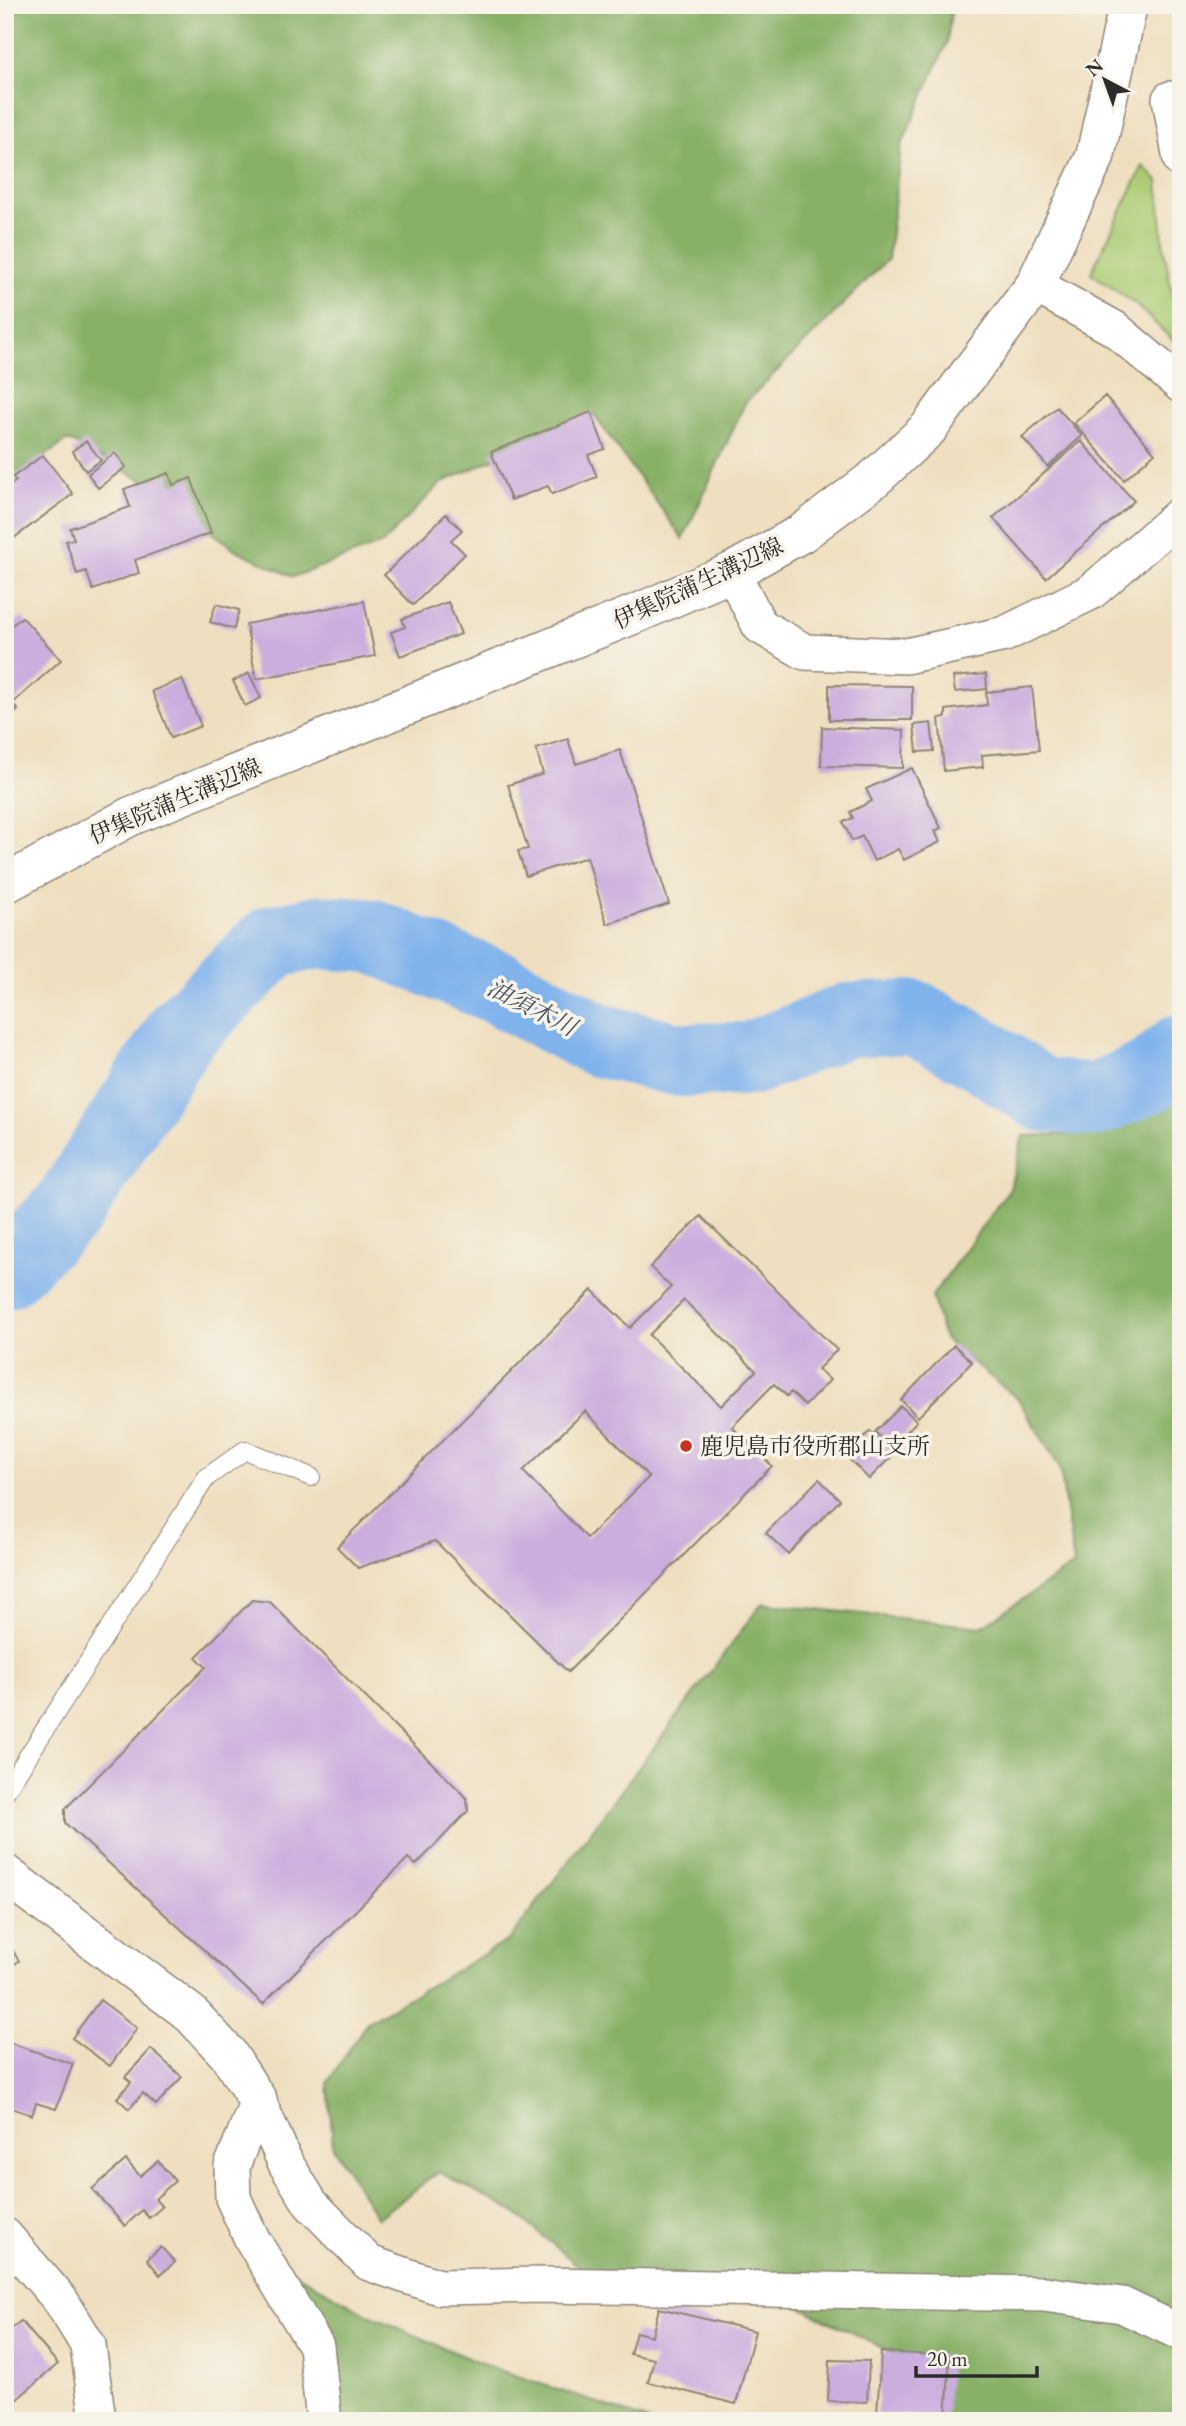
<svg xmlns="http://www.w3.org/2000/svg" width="1186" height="2426" viewBox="0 0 1186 2426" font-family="'EB Garamond','Noto Serif JP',serif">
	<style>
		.green { fill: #abcc74; stroke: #6b7c50; stroke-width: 2 }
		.forest { fill: #88b066; stroke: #5a6e48; stroke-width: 2 }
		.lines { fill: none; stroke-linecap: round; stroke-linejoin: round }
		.river { stroke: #80b2ec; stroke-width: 74 }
		.building { fill: #cbadde; fill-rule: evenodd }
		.lane-casing { stroke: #8d8576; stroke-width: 20 }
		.street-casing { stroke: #8d8576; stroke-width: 38 }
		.secondary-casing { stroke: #8d8576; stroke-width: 41 }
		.primary-casing { stroke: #8d8576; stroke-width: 41 }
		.lane { stroke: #fff; stroke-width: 18 }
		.street { stroke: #fff; stroke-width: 35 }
		.secondary { stroke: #fff; stroke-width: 38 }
		.primary { stroke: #fff; stroke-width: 38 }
		.poi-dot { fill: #c8321e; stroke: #f7f3e8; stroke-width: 2.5 }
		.labels { text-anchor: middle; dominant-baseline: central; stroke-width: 7; stroke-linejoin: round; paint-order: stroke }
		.street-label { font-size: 23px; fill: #2b2b2b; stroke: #f7f3e8 }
		.poi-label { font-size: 23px; fill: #2b2b2b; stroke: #f7f3e8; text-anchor: start }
		.water-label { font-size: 24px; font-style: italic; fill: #445465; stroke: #f7f3e8 }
	</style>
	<rect width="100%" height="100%" fill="#f7f3e8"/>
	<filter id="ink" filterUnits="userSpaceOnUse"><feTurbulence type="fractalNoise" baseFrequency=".0143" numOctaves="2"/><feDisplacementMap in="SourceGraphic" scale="14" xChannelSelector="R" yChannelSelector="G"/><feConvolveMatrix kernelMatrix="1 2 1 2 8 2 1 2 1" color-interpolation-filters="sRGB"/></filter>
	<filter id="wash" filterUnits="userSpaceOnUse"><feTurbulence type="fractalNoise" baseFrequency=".00686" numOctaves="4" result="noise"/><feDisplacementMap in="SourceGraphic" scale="28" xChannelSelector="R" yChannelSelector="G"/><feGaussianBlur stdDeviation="1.57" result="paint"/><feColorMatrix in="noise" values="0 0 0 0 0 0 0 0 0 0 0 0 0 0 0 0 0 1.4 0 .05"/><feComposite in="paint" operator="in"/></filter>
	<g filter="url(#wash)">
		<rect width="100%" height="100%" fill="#efdfc0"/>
		<path class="green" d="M 1143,166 L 1158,181 L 1163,242 L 1181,348 L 1135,304 L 1091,273 Z"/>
		<path class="forest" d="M 5,5 L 952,5 L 947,43 L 901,146 L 888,259 L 745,403 L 683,539 L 593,414 L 441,483 L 382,544 L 293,577 L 236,550 L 140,479 L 68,440 L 5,484 Z
			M 1181,1090 L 1181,2421 L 943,2421 L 923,2368 L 750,2282 L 593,2278 L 513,2211 L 439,2172 L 377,2218 L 333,2147 L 328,2082 L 367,2022 L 510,1939 L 762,1603 L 981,1627 L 1074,1565 L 1060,1468 L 1018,1399 L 944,1339 L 932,1296 L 1010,1188 L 1023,1136 L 1094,1133 Z
			M 281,2265 L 367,2314 L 479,2363 L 649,2421 L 338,2421 Z"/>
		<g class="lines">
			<path class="river" d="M 5,1272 L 68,1210 L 183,1030 L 273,942 L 318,932 L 372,936 L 497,987 L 598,1040 L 681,1060 L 750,1059 L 847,1020 L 914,1017 L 981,1054 L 1043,1095 L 1096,1100 L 1154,1074 L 1181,1051"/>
		</g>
		<g id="blocks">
			<path class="building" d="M 1105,396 L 1155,453 L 1124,480 L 1074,423 Z
				M 1057,407 L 1082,436 L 1048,467 L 1022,437 Z
				M 591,412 L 605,449 L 588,455 L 597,477 L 552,494 L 548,486 L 511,500 L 491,452 Z
				M 86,441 L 101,460 L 86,471 L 72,451 Z
				M 1081,441 L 1134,501 L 1046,578 L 993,518 Z
				M 115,453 L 126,467 L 98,488 L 88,474 Z
				M 43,455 L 73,494 L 14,538 L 5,526 L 5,489 L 16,481 L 13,477 Z
				M 169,473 L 173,485 L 191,478 L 211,533 L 135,560 L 139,573 L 93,590 L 86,571 L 77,574 L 66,541 L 74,539 L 70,528 L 130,507 L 124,489 Z
				M 446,514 L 462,530 L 451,540 L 465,554 L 413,605 L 384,575 Z
				M 364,601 L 375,656 L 256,679 L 246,624 Z
				M 448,602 L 461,634 L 400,656 L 391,632 L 405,627 L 402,619 Z
				M 216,604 L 239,610 L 234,629 L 210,622 Z
				M 22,617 L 61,660 L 14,702 L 5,692 L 5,631 Z
				M 249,673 L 261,698 L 245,706 L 233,681 Z
				M 986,674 L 987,689 L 955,692 L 953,677 Z
				M 182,679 L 201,726 L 171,738 L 152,691 Z
				M 829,685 L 912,686 L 912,720 L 829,720 Z
				M 1032,687 L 1039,750 L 982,755 L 983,767 L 944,771 L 939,718 L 946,717 L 946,710 L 987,705 L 986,692 Z
				M 5,697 L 18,710 L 5,722 Z
				M 931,723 L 934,751 L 917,752 L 914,725 Z
				M 822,727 L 904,730 L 903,768 L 821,766 Z
				M 568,739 L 576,764 L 620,750 L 669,904 L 607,924 L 587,857 L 526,876 L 518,851 L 528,849 L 508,785 L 543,774 L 536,749 Z
				M 912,768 L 941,828 L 935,831 L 940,842 L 904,860 L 898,849 L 874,861 L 862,836 L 852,841 L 843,822 L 853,818 L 850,812 L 872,801 L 866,789 Z
				M 701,1216 L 837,1350 L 818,1369 L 830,1380 L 805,1406 L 791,1392 L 787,1396 L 774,1384 L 732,1427 L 772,1466 L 568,1672 L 435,1541 L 358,1568 L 337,1547 L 592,1290 L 630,1328 L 671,1287 L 650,1267 ZM 684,1300 L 756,1371 L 721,1406 L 649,1335 ZM 585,1411 L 649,1477 L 587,1538 L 523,1471 Z
				M 954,1345 L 972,1362 L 918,1417 L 901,1400 Z
				M 901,1406 L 917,1421 L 891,1447 L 875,1432 Z
				M 870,1431 L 894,1454 L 869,1479 L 846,1456 Z
				M 819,1479 L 840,1500 L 788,1554 L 766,1533 Z
				M 252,1600 L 270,1602 L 467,1798 L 468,1811 L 416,1865 L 408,1858 L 263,2004 L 65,1823 L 65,1809 L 206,1667 L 196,1657 Z
				M 5,1938 L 19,1961 L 5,1970 Z
				M 100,2000 L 137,2028 L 110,2066 L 72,2038 Z
				M 7,2042 L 73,2064 L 56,2109 L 36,2103 L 32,2115 L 5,2106 Z
				M 151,2049 L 182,2077 L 156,2105 L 143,2093 L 129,2109 L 117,2098 L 131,2082 L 125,2077 Z
				M 126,2160 L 140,2176 L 158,2161 L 175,2181 L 155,2199 L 162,2207 L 149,2218 L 142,2210 L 125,2226 L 92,2189 Z
				M 161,2247 L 175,2262 L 160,2275 L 147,2259 Z
				M 659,2308 L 755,2331 L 736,2404 L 648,2382 L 654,2359 L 630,2354 L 636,2332 L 652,2336 Z
				M 21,2321 L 58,2364 L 16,2400 L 5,2387 L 5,2334 Z
				M 881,2352 L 950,2356 L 946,2418 L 877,2414 Z
				M 830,2360 L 869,2361 L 867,2402 L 828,2401 Z"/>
		</g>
	</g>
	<g filter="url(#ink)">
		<use href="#blocks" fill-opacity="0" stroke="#8d8576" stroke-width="2"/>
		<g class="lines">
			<defs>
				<path id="lane" d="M 5,1792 L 206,1478 L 245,1450 L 311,1477"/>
				<path id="street" d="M 1170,99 L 1181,160
					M 1035,285 L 1115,329 L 1181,385
					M 732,572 L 760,626 L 805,652 L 906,656 L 1005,634 L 1091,592 L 1181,514
					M 258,2101 L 286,2164 L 311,2204 L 369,2263 L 439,2287 L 544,2285 L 1044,2294 L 1122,2305 L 1181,2333
					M 258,2101 L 232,2166 L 233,2198 L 252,2239 L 316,2346 L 324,2421
					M 5,2236 L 61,2301 L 88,2345 L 98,2421"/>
				<path id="secondary" d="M 5,1874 L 190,2013 L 228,2054 L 258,2101"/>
				<path id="primary" d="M 5,884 L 131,816 L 640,612 L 732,572 L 802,533 L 875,478 L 928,429 L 1035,285 L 1095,157 L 1128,5"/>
			</defs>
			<use href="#lane" class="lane-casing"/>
			<use href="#street" class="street-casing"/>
			<use href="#secondary" class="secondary-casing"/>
			<use href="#primary" class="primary-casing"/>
			<use href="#lane" class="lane"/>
			<use href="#street" class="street"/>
			<use href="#secondary" class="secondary"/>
			<use href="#primary" class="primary"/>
		</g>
	</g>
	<circle class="poi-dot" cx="686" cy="1446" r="7"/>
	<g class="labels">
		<g class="street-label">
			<text transform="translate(698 583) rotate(-25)">伊集院蒲生溝辺線</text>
			<text transform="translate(175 801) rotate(-23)">伊集院蒲生溝辺線</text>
		</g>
		<g class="poi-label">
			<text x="700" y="1446">鹿児島市役所郡山支所</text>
		</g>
		<g class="water-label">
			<text transform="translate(532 1007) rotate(27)">油須木川</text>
		</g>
	</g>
	<rect width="1186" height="2426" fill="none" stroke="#f7f3e8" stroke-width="28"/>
	<g transform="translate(1105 80) rotate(319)" stroke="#f7f3e8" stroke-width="5" paint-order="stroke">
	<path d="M0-5L12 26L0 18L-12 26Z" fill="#2b2b2b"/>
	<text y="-10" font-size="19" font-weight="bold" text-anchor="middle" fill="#2b2b2b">N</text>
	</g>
	<path d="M916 2366v10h121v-10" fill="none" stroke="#2b2b2b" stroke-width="3.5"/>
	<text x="927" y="2366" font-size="21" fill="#2b2b2b" stroke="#f7f3e8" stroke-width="5" paint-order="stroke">20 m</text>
</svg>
